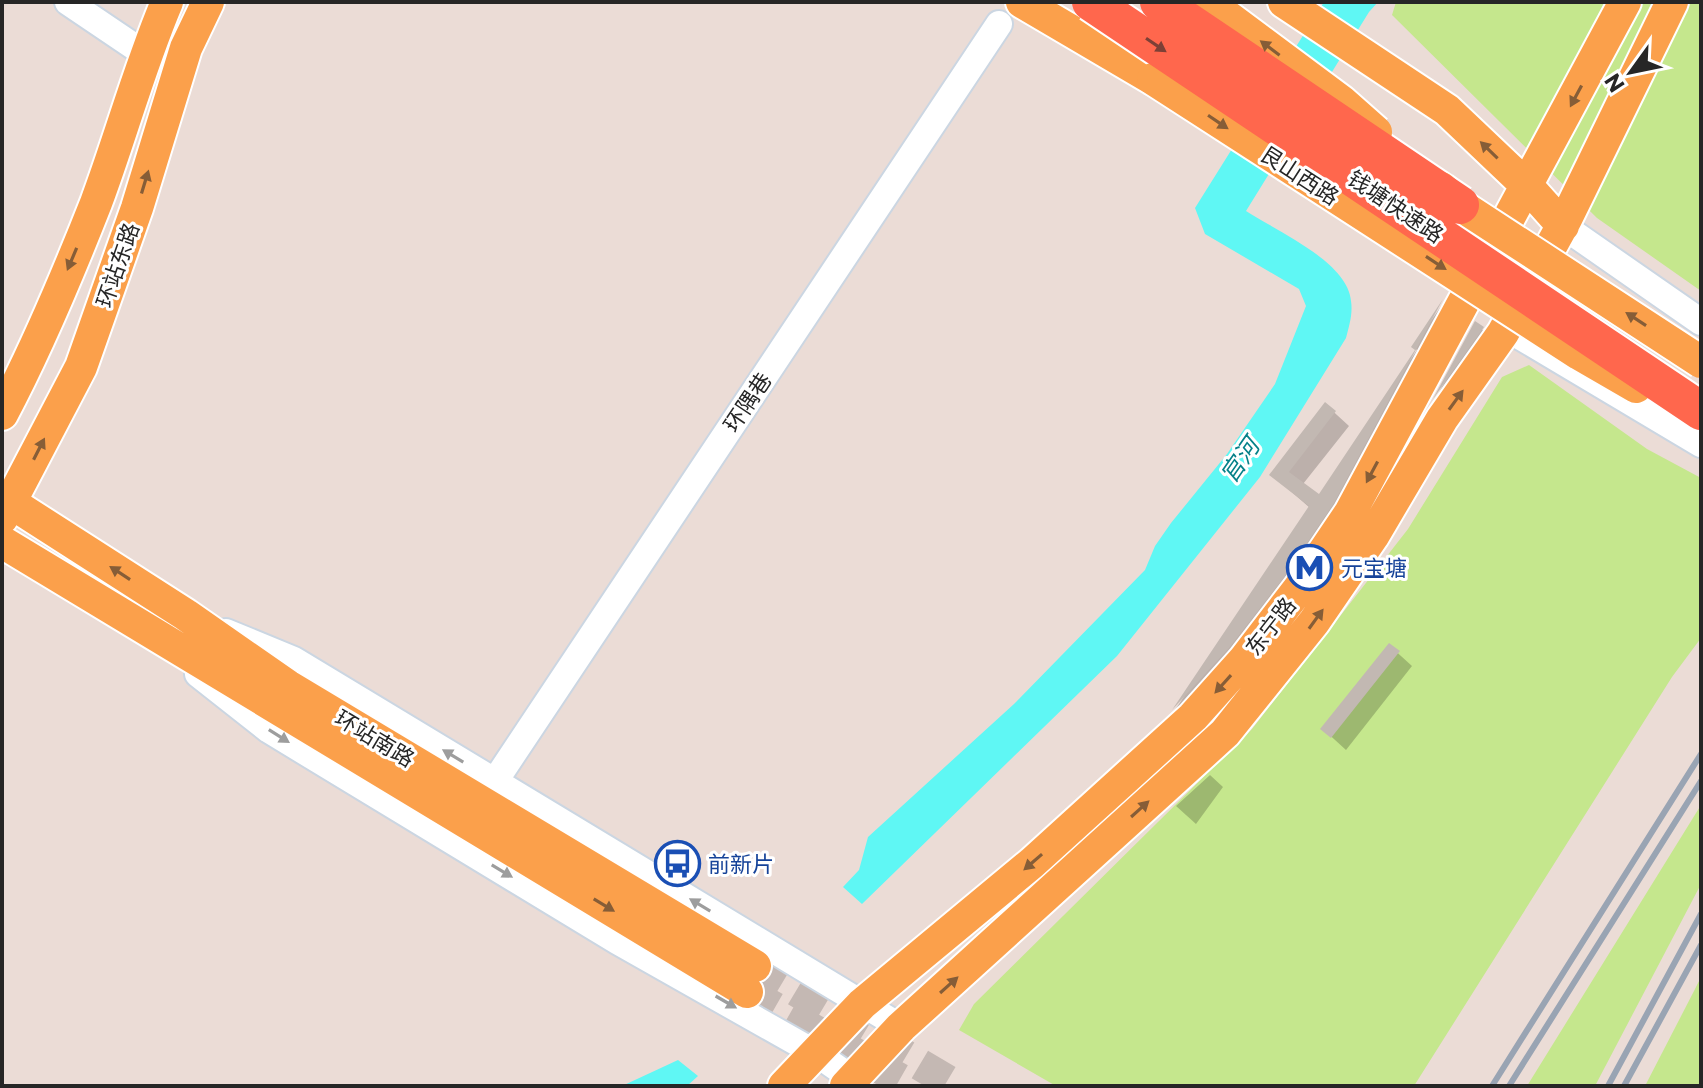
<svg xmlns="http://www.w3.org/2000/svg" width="1703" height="1088" viewBox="0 0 1703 1088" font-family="Commissioner,'Noto Sans SC',sans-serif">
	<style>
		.green { fill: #c5e78d }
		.water { fill: #5ff7f4 }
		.shadow { fill: #0003 }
		.building { fill: #c2b8b2 }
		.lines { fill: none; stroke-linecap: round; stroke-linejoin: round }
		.major-tunnel { stroke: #c4b8b3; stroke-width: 32; stroke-dasharray: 32 16; stroke-linecap: butt }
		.minor-casing { stroke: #cbd6e2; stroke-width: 30 }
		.major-casing { stroke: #fff; stroke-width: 36 }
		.minor { stroke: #fff; stroke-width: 26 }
		.major { stroke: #fba04b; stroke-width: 32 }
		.rail { stroke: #99a4b3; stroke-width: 6 }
		.major-bridge-casing { stroke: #fff; stroke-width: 36; stroke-linecap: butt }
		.highway-bridge-casing { stroke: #fff; stroke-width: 42; stroke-linecap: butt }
		.major-bridge { stroke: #fba04b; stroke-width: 32 }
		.highway-bridge { stroke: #ff674d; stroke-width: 38 }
		.oneway { fill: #7d4036 }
		.oneway2 { fill: #865d37 }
		.oneway3 { fill: #9d9d9d }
		.labels { text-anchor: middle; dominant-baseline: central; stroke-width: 6; stroke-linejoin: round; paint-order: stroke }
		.street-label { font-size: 22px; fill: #262626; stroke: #fff }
		.transit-label { font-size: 22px; fill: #164399; stroke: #fff; text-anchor: start }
		.water-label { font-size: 24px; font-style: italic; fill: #058189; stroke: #fff }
	</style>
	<rect width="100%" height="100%" fill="#ebdcd6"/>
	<path class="green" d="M 1396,2 L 1701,2 L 1701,291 L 1597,218 L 1392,15 Z
		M 1529,365 L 1647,449 L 1701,478 L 1701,638 L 1672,677 L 1414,1086 L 1056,1086 L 959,1030 L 974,1004 L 1252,729 L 1408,529 L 1502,377 Z
		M 1701,805 L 1701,884 L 1595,1086 L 1527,1086 Z
		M 1701,977 L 1701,1086 L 1645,1086 L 1694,991 Z"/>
	<path class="water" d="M 1324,2 L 1378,2 L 1369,12 L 1246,211 C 1277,231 1348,262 1351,301 C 1353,314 1349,326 1346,338 L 1260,477 L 1117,656 L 862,904 L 843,887 L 859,870 L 868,837 L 1014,704 L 1145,570 L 1155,546 L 1171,523 L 1227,454 L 1275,384 L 1306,306 L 1299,289 L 1205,234 L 1195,208 Z
		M 678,1060 L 698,1076 L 687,1086 L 622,1086 Z"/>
	<path class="shadow" d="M 1444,302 L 1456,314 L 1347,517 L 1187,722 L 1175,710 L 1310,508 L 1271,474 L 1325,404 L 1349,426 L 1303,484 L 1319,496 L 1417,350 L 1413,347 Z
		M 1476,324 L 1496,342 L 1448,411 L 1436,398 Z
		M 1390,646 L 1412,666 L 1346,750 L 1323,729 Z
		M 1210,775 L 1223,787 L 1196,824 L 1176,806 Z"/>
	<path class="building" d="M 1443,299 L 1334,503 L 1285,576 L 1229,648 L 1172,710 L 1309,506 L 1269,475 L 1325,402 L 1336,411 L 1289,472 L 1319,494 L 1415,350 L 1411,347 Z
		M 1475,321 L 1484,327 L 1433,399 Z
		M 1389,643 L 1400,651 L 1331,738 L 1320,729 Z"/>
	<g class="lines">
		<path class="major-tunnel" d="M 755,966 L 956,1086
			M 747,992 L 912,1086"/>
		<defs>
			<path id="minor" d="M 68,2 L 145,54
				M 1563,226 L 1701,322
				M 1506,328 L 1701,444
				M 226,632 L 294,660 L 901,1027
				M 198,674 L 269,730 L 617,941 L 817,1054 L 853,1079
				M 495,781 L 999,24"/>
			<path id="major" d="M 1022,2 L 1153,79
				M 1284,2 L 1447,110 L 1528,187 L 1563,226
				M 2,414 C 38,346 68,274 96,203 C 121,136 139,68 167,2
				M 2,497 L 186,615 L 288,686 L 755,966
				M 2,518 L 81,367 L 137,208 L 186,48 L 208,2
				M 2,542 L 747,992
				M 784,1086 L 862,1004 L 1032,863 L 1193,717 L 1244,660 L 1300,587 L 1350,513 L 1625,2
				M 846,1086 L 901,1027 L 1225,733 L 1314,622 L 1373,536 L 1442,419 L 1503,333 L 1566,219 L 1672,2"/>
		</defs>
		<use href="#minor" class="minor-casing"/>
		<use href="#major" class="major-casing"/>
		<use href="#minor" class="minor"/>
		<use href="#major" class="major"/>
		<path class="rail" d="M 1492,1086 L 1701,754
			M 1509,1086 L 1701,781
			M 1608,1086 L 1701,914
			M 1624,1086 L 1701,945"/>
		<defs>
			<path id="major-bridge" d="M 1208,2 L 1341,101 L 1376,132
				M 1153,79 L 1579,354 L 1636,387
				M 1441,188 L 1460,205 L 1701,362"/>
			<path id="highway-bridge" d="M 1091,2 L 1701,411
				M 1159,2 L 1460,205"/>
		</defs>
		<use href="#major-bridge" class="major-bridge-casing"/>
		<use href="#highway-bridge" class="highway-bridge-casing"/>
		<use href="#major-bridge" class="major-bridge"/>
		<use href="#highway-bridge" class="highway-bridge"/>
	</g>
	<defs><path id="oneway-solid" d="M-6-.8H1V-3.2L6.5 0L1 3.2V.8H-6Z" transform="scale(2)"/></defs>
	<use class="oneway" href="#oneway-solid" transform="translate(1156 45) rotate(34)"/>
	<g class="oneway2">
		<use href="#oneway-solid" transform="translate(1270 48) rotate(-143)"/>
		<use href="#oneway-solid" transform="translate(1576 96) rotate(118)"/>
		<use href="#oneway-solid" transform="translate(1218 122) rotate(34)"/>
		<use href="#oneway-solid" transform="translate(1489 150) rotate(-136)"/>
		<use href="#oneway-solid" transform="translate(145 182) rotate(-73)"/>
		<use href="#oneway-solid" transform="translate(72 259) rotate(113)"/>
		<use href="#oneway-solid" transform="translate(1436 263) rotate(33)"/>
		<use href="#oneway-solid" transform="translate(1636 319) rotate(-147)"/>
		<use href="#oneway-solid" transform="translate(1456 400) rotate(-54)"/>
		<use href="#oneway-solid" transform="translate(39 449) rotate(-63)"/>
		<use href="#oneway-solid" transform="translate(1372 472) rotate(118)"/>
		<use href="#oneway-solid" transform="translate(120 573) rotate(-147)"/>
		<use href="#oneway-solid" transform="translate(1316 619) rotate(-54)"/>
		<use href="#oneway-solid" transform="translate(1223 684) rotate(132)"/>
		<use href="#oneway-solid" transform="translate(1140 809) rotate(-42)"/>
		<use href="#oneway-solid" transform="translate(1033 862) rotate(139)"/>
		<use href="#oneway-solid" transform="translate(604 905) rotate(31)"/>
		<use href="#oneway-solid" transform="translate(949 985) rotate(-42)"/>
	</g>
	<g class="oneway3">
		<use href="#oneway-solid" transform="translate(279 736) rotate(32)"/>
		<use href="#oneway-solid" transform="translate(453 756) rotate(-149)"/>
		<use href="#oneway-solid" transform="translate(502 871) rotate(31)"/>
		<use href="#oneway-solid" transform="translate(700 905) rotate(-149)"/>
		<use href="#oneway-solid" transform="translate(726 1002) rotate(30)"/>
	</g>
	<defs>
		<symbol id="metro-ring" viewBox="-11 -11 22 22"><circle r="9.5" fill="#fff" stroke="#1a4fb4" stroke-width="1.5"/><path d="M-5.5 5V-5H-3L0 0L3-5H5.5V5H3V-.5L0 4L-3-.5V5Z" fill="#1a4fb4"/></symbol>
		<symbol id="bus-ring" viewBox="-11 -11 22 22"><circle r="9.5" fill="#fff" stroke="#1a4fb4" stroke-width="1.5"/><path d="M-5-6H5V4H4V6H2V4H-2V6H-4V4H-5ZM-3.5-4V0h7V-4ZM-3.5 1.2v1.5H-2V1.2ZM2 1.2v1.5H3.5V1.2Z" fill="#1a4fb4"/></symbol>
	</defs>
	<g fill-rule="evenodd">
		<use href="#metro-ring" x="1284" y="542" width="51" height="51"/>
		<use href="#bus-ring" x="652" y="838" width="51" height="51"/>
	</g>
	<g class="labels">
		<g class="street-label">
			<text transform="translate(1300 175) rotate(33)">艮山西路</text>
			<text transform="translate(1396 206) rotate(34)">钱塘快速路</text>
			<text transform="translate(117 265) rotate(-71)">环站东路</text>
			<text transform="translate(747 402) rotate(-56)">环隅巷</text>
			<text transform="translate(1270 626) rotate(-52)">东宁路</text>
			<text transform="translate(375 738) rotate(31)">环站南路</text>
		</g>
		<g class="transit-label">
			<text x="1341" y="567">元宝塘</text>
			<text x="708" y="863">前新片</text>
		</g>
		<g class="water-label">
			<text transform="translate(1239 460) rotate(-55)">官河</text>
		</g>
	</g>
	<rect width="1703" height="1088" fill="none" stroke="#262626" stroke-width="8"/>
	<g transform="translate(1631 72) rotate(237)" stroke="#ffffff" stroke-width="6" paint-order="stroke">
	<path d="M0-6L14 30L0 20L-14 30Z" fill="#262626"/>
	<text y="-12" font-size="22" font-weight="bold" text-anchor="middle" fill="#262626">N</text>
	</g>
</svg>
